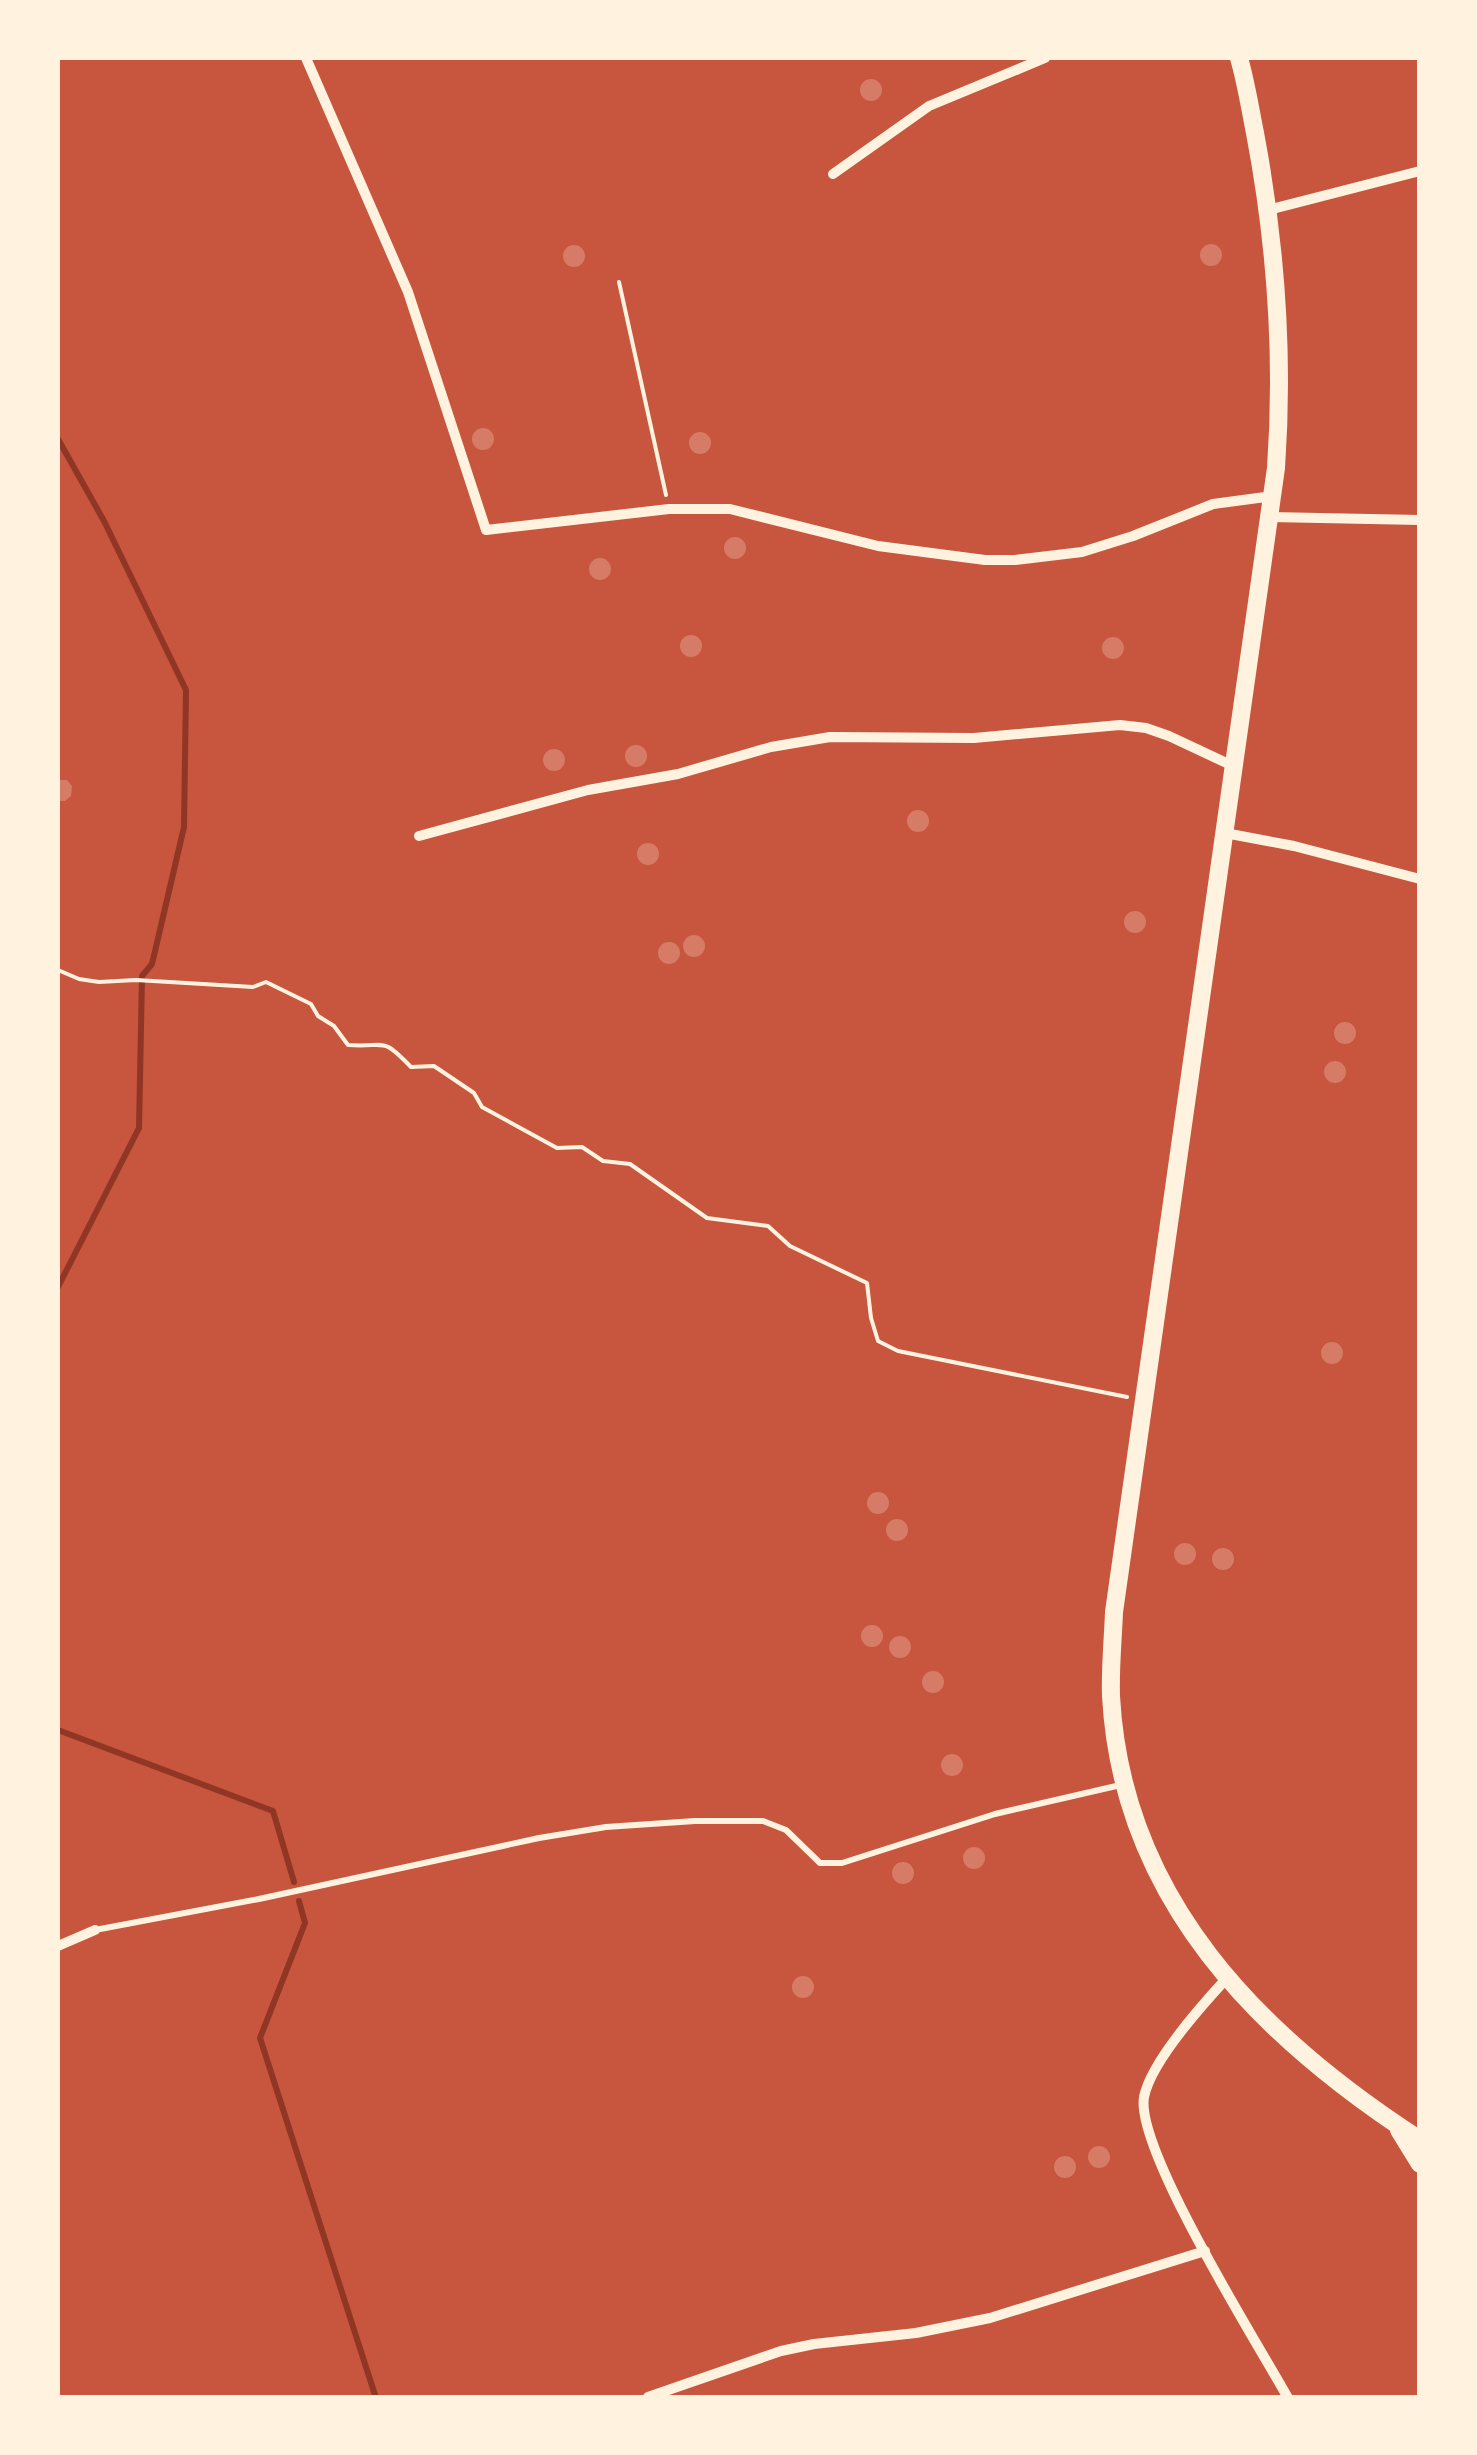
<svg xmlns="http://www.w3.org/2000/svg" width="1477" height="2455" viewBox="0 0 1477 2455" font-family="'Roboto Serif',serif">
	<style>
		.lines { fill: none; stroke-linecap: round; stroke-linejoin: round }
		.stream { stroke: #8f3625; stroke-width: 6 }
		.building { fill: #d67c66 }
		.path { stroke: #fff3e0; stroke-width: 4 }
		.service { stroke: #fff3e0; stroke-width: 6 }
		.minor { stroke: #fff3e0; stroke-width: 10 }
		.secondary { stroke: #fff3e0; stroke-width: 18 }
	</style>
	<rect width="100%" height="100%" fill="#c8553d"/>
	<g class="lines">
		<path class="stream" d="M 58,439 L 104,521 L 186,690 L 184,827 L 152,964 L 142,976 L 139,1128 L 58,1287
			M 58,1730 L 273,1811 L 294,1882
			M 299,1901 L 305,1923 L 260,2038 L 376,2398"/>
	</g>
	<path class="building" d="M860 90a11 11 0 1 1 22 0a11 11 0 1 1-22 0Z
		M1200 255a11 11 0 1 1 22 0a11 11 0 1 1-22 0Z
		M563 256a11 11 0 1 1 22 0a11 11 0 1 1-22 0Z
		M472 439a11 11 0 1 1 22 0a11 11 0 1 1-22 0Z
		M689 443a11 11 0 1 1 22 0a11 11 0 1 1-22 0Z
		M724 548a11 11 0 1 1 22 0a11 11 0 1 1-22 0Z
		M589 569a11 11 0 1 1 22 0a11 11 0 1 1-22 0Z
		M680 646a11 11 0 1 1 22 0a11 11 0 1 1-22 0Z
		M1102 648a11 11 0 1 1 22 0a11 11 0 1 1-22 0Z
		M625 756a11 11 0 1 1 22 0a11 11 0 1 1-22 0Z
		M543 760a11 11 0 1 1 22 0a11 11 0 1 1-22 0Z
		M 58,780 L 67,780 L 72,786 L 71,796 L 65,801 L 58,801 Z
		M907 821a11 11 0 1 1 22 0a11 11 0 1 1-22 0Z
		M637 854a11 11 0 1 1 22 0a11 11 0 1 1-22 0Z
		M1124 922a11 11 0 1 1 22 0a11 11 0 1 1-22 0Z
		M683 946a11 11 0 1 1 22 0a11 11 0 1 1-22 0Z
		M658 953a11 11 0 1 1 22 0a11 11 0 1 1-22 0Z
		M1334 1033a11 11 0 1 1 22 0a11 11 0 1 1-22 0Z
		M1324 1072a11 11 0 1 1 22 0a11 11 0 1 1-22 0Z
		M1321 1353a11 11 0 1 1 22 0a11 11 0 1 1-22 0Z
		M867 1503a11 11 0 1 1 22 0a11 11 0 1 1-22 0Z
		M886 1530a11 11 0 1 1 22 0a11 11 0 1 1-22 0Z
		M1174 1554a11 11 0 1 1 22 0a11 11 0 1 1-22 0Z
		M1212 1559a11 11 0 1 1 22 0a11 11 0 1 1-22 0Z
		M861 1636a11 11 0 1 1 22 0a11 11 0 1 1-22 0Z
		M889 1647a11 11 0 1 1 22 0a11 11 0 1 1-22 0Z
		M922 1682a11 11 0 1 1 22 0a11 11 0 1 1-22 0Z
		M941 1765a11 11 0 1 1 22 0a11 11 0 1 1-22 0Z
		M963 1858a11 11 0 1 1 22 0a11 11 0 1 1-22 0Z
		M892 1873a11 11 0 1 1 22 0a11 11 0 1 1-22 0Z
		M792 1987a11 11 0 1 1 22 0a11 11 0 1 1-22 0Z
		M1088 2157a11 11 0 1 1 22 0a11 11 0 1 1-22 0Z
		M1054 2167a11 11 0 1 1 22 0a11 11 0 1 1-22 0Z"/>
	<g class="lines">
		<path class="path" d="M 619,282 L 666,495
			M 58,970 L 79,979 L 99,982 L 136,980 L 253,987 L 266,982 L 311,1004 L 318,1016 L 334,1026 L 348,1045 C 387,1048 380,1035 411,1067 L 434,1066 L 474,1093 L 482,1107 L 557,1148 L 582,1147 L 603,1161 L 630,1164 L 707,1218 L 768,1226 L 790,1246 L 867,1283 L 871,1318 L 878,1341 L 898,1351 L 1127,1397"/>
		<path class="service" d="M 95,1930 L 259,1899 L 539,1838 L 606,1827 L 695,1821 L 763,1821 L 786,1830 L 820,1863 L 842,1863 L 995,1814 L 1125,1784"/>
		<path class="minor" d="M 306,58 L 408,292 L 486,530 L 669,509 L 730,509 L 878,546 L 985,560 L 1015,560 L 1082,552 L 1133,536 L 1213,504 L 1273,496
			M 833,174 L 929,106 L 1045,58
			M 1268,210 L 1420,171
			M 1269,517 L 1420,520
			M 1225,833 L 1294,846 L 1420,879
			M 419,836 L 588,790 L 678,774 L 771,747 L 830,737 L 974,738 L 1120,725 L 1146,728 L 1169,736 L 1233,766
			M 58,1946 L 95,1930
			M 1226,1979 C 1202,2005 1151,2062 1144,2097 C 1135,2149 1258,2344 1288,2398
			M 648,2397 L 781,2351 L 814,2344 L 916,2333 L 990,2318 L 1205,2251"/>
		<path class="secondary" d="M 1239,58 C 1246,82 1250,108 1255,133 C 1276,244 1284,355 1276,468 L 1114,1612 C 1113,1639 1110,1668 1111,1696 C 1122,1899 1259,2036 1420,2140
			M 1399,2130 L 1420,2164"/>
	</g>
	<rect width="1477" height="2455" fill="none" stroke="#fff3e0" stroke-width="120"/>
</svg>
